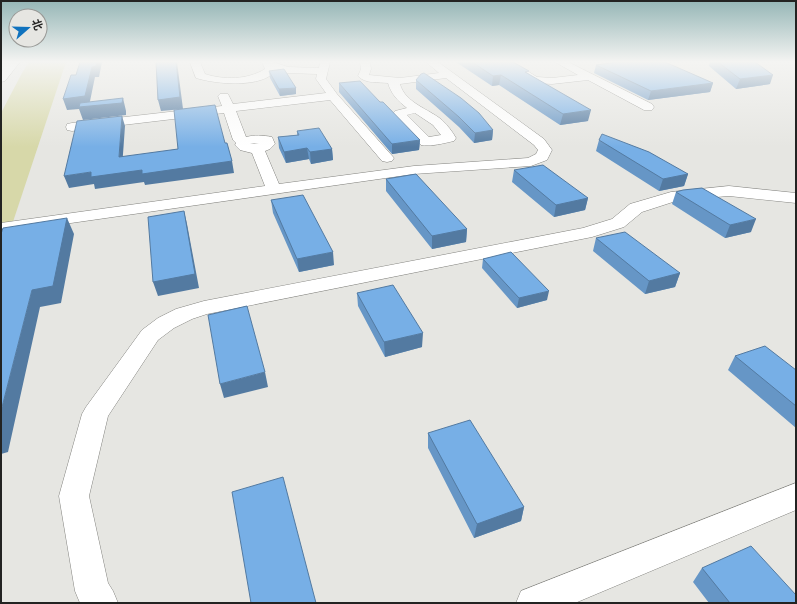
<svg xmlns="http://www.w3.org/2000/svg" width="797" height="604" viewBox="0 0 797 604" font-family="Commissioner,'Noto Sans SC',sans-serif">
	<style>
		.green { fill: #d7d8a9 }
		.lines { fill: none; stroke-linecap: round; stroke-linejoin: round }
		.minor-casing { stroke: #83837f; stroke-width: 1 }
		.tertiary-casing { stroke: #83837f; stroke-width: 1 }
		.primary-casing { stroke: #83837f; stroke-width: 1 }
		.minor { fill: #fff; fill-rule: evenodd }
		.tertiary { fill: #fff; fill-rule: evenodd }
		.primary { fill: #fff; fill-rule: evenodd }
		.wall { fill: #6696c6 }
		.shaded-wall { fill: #537aa1 }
		.building { fill: #77afe6; stroke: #537aa1 }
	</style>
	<rect width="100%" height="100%" fill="#e6e6e2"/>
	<path class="green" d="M 29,62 L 66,62 L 1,258 L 1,113 L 22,73 Z"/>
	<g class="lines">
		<defs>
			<path id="minor" d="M 10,62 L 20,62 L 5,81 L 1,82 L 1,72 Z
				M 190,62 L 200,62 L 205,74 C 224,80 247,80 265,69 L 262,62 L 273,62 L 288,67 L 319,68 L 320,62 L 330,62 L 326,79 L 337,94 L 394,158 L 392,161 L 387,162 L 382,161 L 330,100 L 236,111 L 246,137 C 254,135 263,135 272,137 L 275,144 L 270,149 L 265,151 L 279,184 L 414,166 L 528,158 L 536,154 L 538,150 L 534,145 L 446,78 L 400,84 C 405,103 429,109 442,120 C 448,126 452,131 456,138 L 454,141 C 444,143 431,147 421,145 L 393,114 L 395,111 L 407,108 C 398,101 391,94 388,83 C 379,82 365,84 358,76 L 361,69 L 360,62 L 370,62 L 371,69 L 369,75 L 400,78 L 439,73 L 426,62 L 438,62 L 544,139 L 552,150 L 547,160 L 531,166 L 414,174 L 1,233 L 1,223 L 265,186 L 252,153 L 240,150 L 235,145 L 236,143 L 233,140 L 224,113 L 72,131 L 67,130 L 66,127 L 67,124 L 72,123 L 222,106 L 218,96 L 220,94 L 228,94 L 233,104 L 326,93 L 316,79 L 317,74 L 287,73 L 276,70 C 263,89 215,84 196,78 ZM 415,113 L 433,125 L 441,135 L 429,137 L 407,115 ZM 254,143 L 259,143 L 250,144 Z
				M 501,62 L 513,62 L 537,77 L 552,78 L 578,75 L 555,62 L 568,62 L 652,104 L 654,107 L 652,110 L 644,110 L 588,80 L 552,84 L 535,83 Z
				M 729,186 L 796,193 L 796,203 L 729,196 L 679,200 L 642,212 L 624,227 L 592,237 L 207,314 L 192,319 L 174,328 L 158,340 L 108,416 L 89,496 L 108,583 L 113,591 L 118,603 L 80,603 L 75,591 L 59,496 L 82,414 L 86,407 L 142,330 L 158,318 L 176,309 L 204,301 L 583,228 L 612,219 L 630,204 L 671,192 Z
				M 796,483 L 796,510 L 575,603 L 516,603 L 521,591 Z"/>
			<path id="tertiary" d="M 1,62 L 20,62 L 19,64 L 1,67 Z"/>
			<path id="primary" d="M 1,62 L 11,62 L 5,70 L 1,71 Z"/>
		</defs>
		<use href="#minor" class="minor-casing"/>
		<use href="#tertiary" class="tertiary-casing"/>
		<use href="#primary" class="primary-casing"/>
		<use href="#minor" class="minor"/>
		<use href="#tertiary" class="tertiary"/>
		<use href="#primary" class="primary"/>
	</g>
	<path class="wall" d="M 456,62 L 513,62 L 529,74 L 588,121 L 560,125 L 499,85 L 492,86 Z
		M 710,62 L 755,62 L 770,84 L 736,89 L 709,66 Z
		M 596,65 L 713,83 L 710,92 L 648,100 L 594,73 Z
		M 269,71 L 296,88 L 296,94 L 280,96 L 270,78 Z
		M 416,80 L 493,130 L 492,140 L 474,143 L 459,127 L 416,89 Z
		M 339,83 L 380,102 L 420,140 L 419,150 L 392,154 L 339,92 Z
		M 297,131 L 332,149 L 333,160 L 311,164 L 309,159 L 286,163 L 279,148 L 278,137 L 297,135 Z
		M 599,140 L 688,174 L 684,186 L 659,191 L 596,151 Z
		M 514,170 L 588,198 L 585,210 L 554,217 L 512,182 Z
		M 386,179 L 467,229 L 466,242 L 432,249 L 386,191 Z
		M 676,192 L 751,232 L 725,238 L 672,204 Z
		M 271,200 L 334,265 L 299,272 L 273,213 Z
		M 596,238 L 680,273 L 675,287 L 645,294 L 593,251 Z
		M 483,259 L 547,300 L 517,308 L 482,268 Z
		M 357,293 L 422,347 L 385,357 L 358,306 Z
		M 735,356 L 796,370 L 796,428 L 728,370 Z
		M 428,433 L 524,507 L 521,521 L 474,538 L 428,448 Z
		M 702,568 L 796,603 L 709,603 L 693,582 Z"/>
	<path class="shaded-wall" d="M 97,62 L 102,62 L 99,77 L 95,77 L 89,106 L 123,98 L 126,111 L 126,115 L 83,120 L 79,109 L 67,110 L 63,99 Z
		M 176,62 L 177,62 L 183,109 L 161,111 L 158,100 Z
		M 501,75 L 499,85 L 492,86 L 493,76 Z
		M 773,75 L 770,84 L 736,89 L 740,79 Z
		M 713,83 L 710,92 L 648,100 L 651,91 Z
		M 296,88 L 296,94 L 280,96 L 279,89 Z
		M 591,110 L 588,121 L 560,125 L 563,114 Z
		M 122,116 L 125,126 L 122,168 L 119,157 Z
		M 493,130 L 492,140 L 474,143 L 475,133 Z
		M 420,140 L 419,150 L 392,154 L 392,144 Z
		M 307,148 L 309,159 L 286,163 L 284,152 Z
		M 332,149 L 333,160 L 311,164 L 310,152 Z
		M 232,161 L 234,173 L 145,185 L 144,182 L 95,189 L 94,184 L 69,188 L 64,176 L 91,172 L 142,170 Z
		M 688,174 L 684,186 L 659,191 L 663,179 Z
		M 588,198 L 585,210 L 554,217 L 556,205 Z
		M 184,211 L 187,224 L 199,288 L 158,296 L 153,282 Z
		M 67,218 L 74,234 L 61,303 L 40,307 L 8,452 L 1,454 L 1,411 L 32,290 Z
		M 756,219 L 751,232 L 725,238 L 730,225 Z
		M 467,229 L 466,242 L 432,249 L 432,236 Z
		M 333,252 L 334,265 L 299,272 L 297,259 Z
		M 680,273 L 675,287 L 645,294 L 649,281 Z
		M 549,291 L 547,300 L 517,308 L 519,298 Z
		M 423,333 L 422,347 L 385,357 L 384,342 Z
		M 265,372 L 268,387 L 224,398 L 220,384 Z
		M 524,507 L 521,521 L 474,538 L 477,524 Z"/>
	<path class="building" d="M 80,62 L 97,62 L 96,66 L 92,67 L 85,96 L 63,99 L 71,75 L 76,75 Z
		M 156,62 L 176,62 L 180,97 L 158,100 Z
		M 472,62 L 513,62 L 529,71 L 525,72 L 591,110 L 563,114 L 501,75 L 493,76 Z
		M 618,62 L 665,62 L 713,83 L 651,91 L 596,65 Z
		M 718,62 L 755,62 L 773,75 L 740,79 Z
		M 284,69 L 296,88 L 279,89 L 269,71 Z
		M 424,73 L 461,98 L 479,113 L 493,130 L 475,133 L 459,117 L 416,80 L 421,74 Z
		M 360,81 L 380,102 L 383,102 L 420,140 L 392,144 L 339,83 Z
		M 123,98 L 122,103 L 79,107 L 80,103 Z
		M 215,105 L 225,143 L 227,143 L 232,161 L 142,174 L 142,170 L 91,177 L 91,172 L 64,176 L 77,121 L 122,116 L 119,157 L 178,149 L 174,110 Z
		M 319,128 L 332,149 L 310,152 L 307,148 L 284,152 L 278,137 L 299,135 L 297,131 Z
		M 602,134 L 649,152 L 688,174 L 663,179 L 599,140 Z
		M 543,165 L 588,198 L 556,205 L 514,170 Z
		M 416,174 L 467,229 L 432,236 L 386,179 Z
		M 702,188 L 756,219 L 730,225 L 676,192 L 683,190 Z
		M 303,195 L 333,252 L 297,259 L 271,200 Z
		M 184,211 L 195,274 L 153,282 L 148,217 Z
		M 67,218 L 53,286 L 32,290 L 1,411 L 1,234 L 3,228 Z
		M 625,232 L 680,273 L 649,281 L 596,238 Z
		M 511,252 L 549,291 L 519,298 L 483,259 Z
		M 393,285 L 423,333 L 384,342 L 357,293 Z
		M 247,306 L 265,372 L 220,384 L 208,315 Z
		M 765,346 L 796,370 L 796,406 L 735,356 Z
		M 470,420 L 524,507 L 477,524 L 428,433 Z
		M 283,477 L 316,603 L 251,603 L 232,492 Z
		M 751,546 L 796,595 L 796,603 L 730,603 L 702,568 Z"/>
	<linearGradient id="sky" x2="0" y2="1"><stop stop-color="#95b6b6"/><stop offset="0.42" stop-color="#f4f4f2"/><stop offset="1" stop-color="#f4f4f2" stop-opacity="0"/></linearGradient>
	<rect width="797" height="147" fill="url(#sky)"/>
	<rect width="797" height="604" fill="none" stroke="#232322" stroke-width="4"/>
	<g transform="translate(28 28) rotate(70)"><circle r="19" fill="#e6e6e2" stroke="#989895"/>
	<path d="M0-3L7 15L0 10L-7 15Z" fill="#0f72be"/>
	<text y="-6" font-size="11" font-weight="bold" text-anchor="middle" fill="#232322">北</text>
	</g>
</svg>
